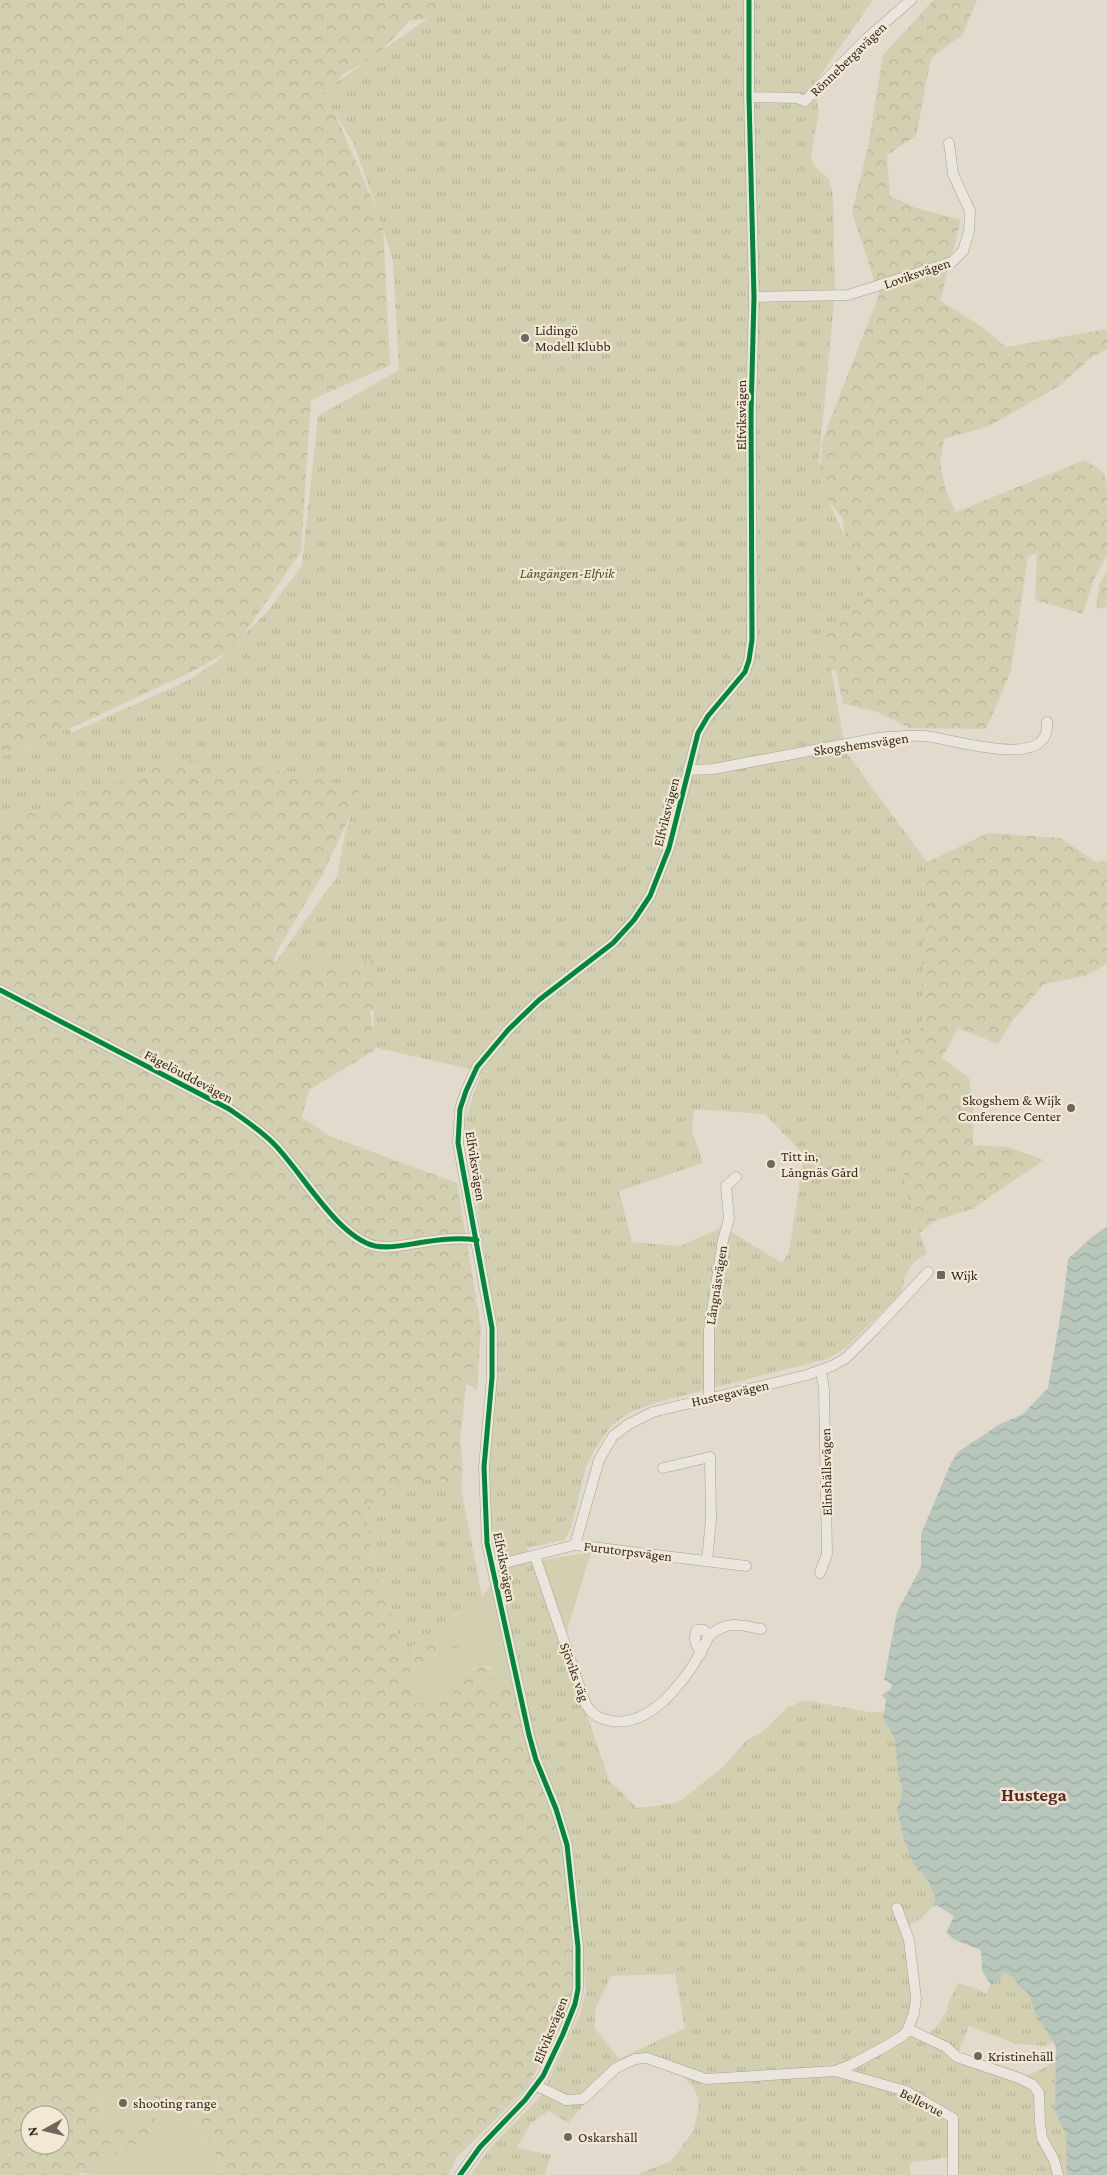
<svg xmlns="http://www.w3.org/2000/svg" width="1107" height="2175" viewBox="0 0 1107 2175" font-family="'Crimson Pro',serif">
	<style>
		.grass { fill: #d2d0b1 }
		.forest { fill: url(#forest-crowns); fill-rule: evenodd }
		.park { fill: url(#park-tufts); fill-rule: evenodd }
		.water { fill: url(#water-waves) }
		.lines { fill: none; stroke-linecap: round; stroke-linejoin: round }
		.minor-casing { stroke: #a7a097; stroke-width: 11 }
		.minor { stroke: #eae6de; stroke-width: 10 }
		.cycleway-casing { stroke: #f2e8d4; stroke-width: 8 }
		.cycleway { stroke: #00873e; stroke-width: 5 }
		.poi-dot { fill: #72665c; stroke: #f2e8d4; stroke-width: 2 }
		.labels { text-anchor: middle; dominant-baseline: central; stroke-width: 4.5; stroke-linejoin: round; paint-order: stroke }
		.street-label { font-size: 14px; fill: #35281f; stroke: #f2e8d4 }
		.poi-label { font-size: 14px; fill: #35281f; stroke: #f2e8d4; text-anchor: start }
		.park-label { font-size: 14px; font-style: italic; fill: #485028; stroke: #f2e8d4 }
		.district-label { font-size: 19px; font-weight: bold; fill: #5e2b22; stroke: #f2e8d4 }
	</style>
	<defs>
		<pattern id="forest-crowns" width="20" height="18" patternUnits="userSpaceOnUse" patternTransform="scale(1.25)"><rect width="20" height="18" fill="#d2d0b1"/><path d="M2 6a3 3 0 1 1 6 0M12 15a3 3 0 1 1 6 0" fill="none" stroke="#b5b398"/></pattern>
		<pattern id="park-tufts" width="24" height="20" patternUnits="userSpaceOnUse" patternTransform="scale(1.25)"><rect width="24" height="20" fill="#d2d0b1"/><path d="M3 7l-1-3M5 7V3M7 7l1-3M15 17l-1-3M17 17v-4M19 17l1-3" fill="none" stroke="#b5b398"/></pattern>
		<pattern id="water-waves" width="16" height="10" patternUnits="userSpaceOnUse" patternTransform="scale(1.25)"><rect width="16" height="10" fill="#b8c6bc"/><path d="M0 5q4-4 8 0t8 0" fill="none" stroke="#9faaa1"/></pattern>
	</defs>
	<rect width="100%" height="100%" fill="#e2dacd"/>
	<path class="grass" d="M 591,1552 L 563,1644 L 511,1679 L 503,1691 L 483,1690 L 476,1682 L 496,1680 L 490,1666 L 474,1668 L 457,1680 L 451,1700 L 414,1703 L 412,1666 L 430,1660 L 436,1653 L 460,1645 L 454,1636 L 441,1640 L 429,1640 L 404,1652 L 482,1596 L 500,1573 L 512,1565 Z
		M 100,2091 L 146,2091 L 161,2102 L 192,2101 L 196,2131 L 213,2146 L 222,2167 L 216,2175 L 92,2175 L 124,2147 L 150,2146 L 147,2114 L 146,2122 L 101,2123 Z"/>
	<path class="forest" d="M 0,0 L 555,0 L 409,21 L 375,58 L 343,74 L 328,97 L 383,224 L 390,365 L 311,400 L 301,551 L 234,649 L 189,673 L 69,729 L 16,749 L 0,759 Z
		M 934,0 L 977,0 L 963,34 L 931,58 L 916,136 L 887,155 L 890,196 L 916,208 L 961,220 L 940,301 L 981,326 L 1006,347 L 1107,329 L 1107,350 L 1093,356 L 1059,386 L 989,426 L 944,439 L 940,464 L 946,491 L 956,512 L 1085,460 L 1104,473 L 1107,486 L 1107,555 L 1094,580 L 1082,614 L 1035,600 L 1037,554 L 1028,556 L 1011,671 L 986,729 L 909,728 L 877,712 L 843,704 L 836,670 L 791,670 L 855,594 L 842,518 L 818,487 L 823,438 L 879,295 L 852,212 L 869,142 L 883,55 Z
		M 1107,572 L 1107,607 L 1096,609 L 1099,584 Z
		M 167,756 L 211,757 L 366,783 L 320,879 L 278,949 L 274,961 L 372,958 L 416,994 L 370,1011 L 375,1050 L 309,1090 L 302,1117 L 329,1136 L 457,1183 L 481,1328 L 477,1390 L 466,1384 L 460,1442 L 463,1469 L 461,1489 L 438,1478 L 380,1499 L 365,1509 L 376,1573 L 385,1594 L 404,1651 L 429,1640 L 441,1640 L 454,1636 L 458,1639 L 461,1646 L 436,1653 L 430,1660 L 412,1666 L 414,1703 L 451,1700 L 457,1680 C 475,1667 482,1661 502,1675 L 496,1680 L 477,1682 L 483,1690 L 493,1685 L 502,1691 L 504,1683 L 511,1679 L 517,1651 L 563,1644 L 609,1780 L 636,1807 L 590,1821 L 611,1926 L 527,2088 L 456,2158 L 448,2175 L 216,2175 L 222,2167 L 213,2146 L 196,2131 L 192,2101 L 161,2102 L 145,2091 L 100,2091 L 101,2123 L 146,2122 L 147,2114 L 163,2124 L 150,2146 L 124,2147 L 92,2175 L 81,2172 L 79,2175 L 0,2175 L 0,832 L 14,819 ZM 30,2115 L 60,2115 L 60,2145 L 30,2145 Z
		M 988,833 L 1061,838 L 1096,862 L 1107,861 L 1107,964 L 1085,976 L 1044,984 L 1012,1021 L 998,1044 L 958,1028 L 942,1058 L 969,1078 L 973,1102 L 973,1145 L 1008,1147 L 1044,1160 L 972,1209 L 934,1221 L 912,1240 L 879,1094 L 923,864 Z"/>
	<path class="park" d="M 454,0 L 873,0 L 815,83 L 819,112 L 811,156 L 814,166 L 830,180 L 833,197 L 835,292 L 819,461 L 822,486 L 868,589 L 825,636 L 846,752 L 929,865 L 922,938 L 922,1027 L 896,1046 L 897,1102 L 906,1194 L 927,1254 C 910,1262 904,1273 902,1292 L 846,1348 L 827,1359 L 658,1402 L 628,1413 L 610,1427 L 594,1451 L 586,1466 L 571,1528 L 564,1540 L 527,1548 L 531,1565 L 607,1780 L 635,1808 L 677,1803 L 722,1768 L 747,1740 L 762,1732 L 786,1709 L 804,1700 L 869,1712 L 1107,1717 L 1107,2175 L 959,2175 L 955,2156 L 910,2163 L 911,2175 L 636,2175 L 671,2161 L 693,2132 L 699,2107 L 698,2098 L 694,2088 L 683,2076 L 670,2069 L 642,2063 L 630,2063 L 603,2084 L 568,2123 L 549,2111 L 531,2123 L 517,2148 L 551,2155 L 545,2175 L 471,2175 L 490,2148 L 541,2096 L 580,2014 L 586,1990 L 576,1873 L 569,1832 L 542,1762 L 524,1693 L 489,1532 L 487,1498 L 498,1333 L 465,1137 L 465,1120 L 481,1074 L 470,1069 L 373,1047 L 375,960 L 344,965 L 278,964 L 277,960 L 337,877 L 345,833 L 360,789 L 293,773 L 203,760 L 178,759 L 97,789 L 95,786 L 14,819 L 0,832 L 0,759 L 16,749 L 69,729 L 71,733 L 187,681 L 219,660 L 268,611 L 302,565 L 318,416 L 399,370 L 393,261 L 378,212 L 354,145 L 323,92 ZM 694,1109 L 765,1114 L 804,1155 L 789,1252 L 782,1263 L 723,1227 L 680,1246 L 632,1242 L 619,1191 L 703,1163 L 692,1131 ZM 947,1887 L 991,1955 L 993,1981 L 986,1994 L 978,1989 L 958,1983 L 947,2006 L 949,2008 L 938,2025 L 930,2033 L 916,2029 C 919,1990 920,1966 906,1928 L 925,1915 ZM 675,1974 L 685,2028 L 619,2059 L 594,2027 L 596,2007 L 611,1976 ZM 969,2026 L 1016,2044 L 1047,2046 L 1060,2037 L 1067,2050 L 1055,2058 L 1049,2065 L 1034,2073 L 1022,2076 L 958,2053 Z
		M 438,1478 L 461,1489 L 482,1596 L 404,1652 L 385,1594 L 376,1573 L 365,1509 L 380,1499 L 391,1484 Z"/>
	<path class="water" d="M 1107,1227 L 1107,2175 L 1067,2175 L 1066,2135 L 1055,2110 L 1056,2047 L 1035,2013 L 1029,1994 L 1021,1988 L 1013,1977 L 1003,1972 L 1000,1979 L 991,1985 L 982,1971 L 981,1950 L 955,1940 L 946,1933 L 954,1916 L 938,1906 L 933,1906 L 936,1899 L 927,1878 L 913,1863 L 904,1840 L 897,1809 L 903,1791 L 898,1774 L 895,1739 L 883,1718 L 886,1700 L 882,1695 L 890,1690 L 892,1684 L 884,1680 L 897,1612 L 921,1567 L 921,1534 L 951,1463 L 958,1452 L 1000,1424 L 1023,1414 L 1048,1388 L 1064,1295 L 1068,1259 L 1092,1237 Z"/>
	<g class="lines">
		<defs>
			<path id="minor" d="M 749,97 L 797,98 L 805,101 L 865,40 L 911,0
				M 754,297 L 848,295 L 952,262 L 963,251 L 969,231 L 970,211 L 953,174 L 949,143
				M 688,770 L 713,769 L 878,738 C 894,737 910,735 925,736 C 950,738 1052,773 1047,722
				M 0,990 L 229,1109 C 245,1120 260,1130 274,1144 C 301,1171 337,1237 375,1246 C 391,1249 409,1244 424,1242 C 442,1239 459,1237 477,1240
				M 709,1398 L 709,1330 L 723,1240 L 729,1218 L 726,1186 L 736,1177
				M 663,1468 L 710,1457 L 711,1519 L 707,1561
				M 575,1545 L 599,1460 L 613,1436 L 629,1424 L 653,1412 L 807,1375 L 832,1366 L 846,1358 L 875,1329 L 928,1272
				M 535,1556 L 581,1691 C 583,1697 585,1704 589,1709 C 595,1717 602,1719 612,1721 C 655,1728 694,1669 709,1636 L 704,1630 L 697,1630 C 692,1638 697,1646 701,1654
				M 493,1566 L 575,1545 L 746,1566
				M 820,1573 L 827,1554 L 824,1389 L 821,1370
				M 709,1636 C 727,1620 739,1625 761,1629
				M 908,2029 L 946,2047 L 957,2057 L 1019,2078 L 1033,2085 L 1039,2093 L 1040,2123 L 1042,2138 L 1054,2160 L 1058,2175
				M 835,2071 L 906,2091 L 953,2118 L 953,2175
				M 537,2086 L 566,2100 L 583,2099 L 616,2068 L 635,2059 L 647,2058 L 706,2079 L 835,2071 L 851,2065 L 888,2045 L 905,2034 L 908,2029 L 914,2013 L 916,1998 L 909,1940 L 897,1908
				M 460,2175 L 480,2147 L 525,2100 L 543,2076 L 563,2034 L 575,2004 L 578,1989 L 578,1947 L 567,1845 L 556,1809 L 536,1760 L 529,1735 L 487,1543 L 484,1467 L 492,1377 L 492,1328 L 458,1143 L 460,1109 L 466,1091 L 477,1067 L 508,1030 L 539,1000 L 613,943 L 634,920 L 650,896 L 669,848 L 698,733 L 708,716 L 745,672 L 749,660 L 752,640 L 751,414 L 754,297 L 749,97 L 749,0"/>
		</defs>
		<use href="#minor" class="minor-casing"/>
		<use href="#minor" class="minor"/>
		<defs>
			<path id="cycleway" d="M 0,990 L 229,1109 C 245,1120 260,1130 274,1144 C 301,1171 337,1237 375,1246 C 391,1249 409,1244 424,1242 C 442,1239 459,1237 477,1240
				M 460,2175 L 480,2147 L 525,2100 L 543,2076 L 563,2034 L 575,2004 L 578,1989 L 578,1947 L 567,1845 L 556,1809 L 536,1760 L 529,1735 L 487,1543 L 484,1467 L 492,1377 L 492,1328 L 458,1143 L 460,1109 L 466,1091 L 477,1067 L 508,1030 L 539,1000 L 613,943 L 634,920 L 650,896 L 669,848 L 698,733 L 708,716 L 745,672 L 749,660 L 752,640 L 751,414 L 754,297 L 749,97 L 749,0"/>
		</defs>
		<use href="#cycleway" class="cycleway-casing"/>
		<use href="#cycleway" class="cycleway"/>
	</g>
	<g class="poi-dot">
		<circle cx="525" cy="338" r="5"/>
		<circle cx="1071" cy="1108" r="5"/>
		<circle cx="771" cy="1164" r="5"/>
		<rect x="936" y="1270" width="10" height="10" rx="2.5"/>
		<circle cx="978" cy="2056" r="5"/>
		<circle cx="123" cy="2103" r="5"/>
		<circle cx="568" cy="2137" r="5"/>
	</g>
	<g class="labels">
		<g class="street-label">
			<text transform="translate(848 59) rotate(-44)">Rönnebergavägen</text>
			<text transform="translate(917 273) rotate(-19)">Loviksvägen</text>
			<text transform="translate(741 415) rotate(-90)">Elfviksvägen</text>
			<text transform="translate(861 744) rotate(-8)">Skogshemsvägen</text>
			<text transform="translate(666 812) rotate(-76)">Elfviksvägen</text>
			<text transform="translate(189 1076) rotate(28)">Fågelöuddevägen</text>
			<text transform="translate(476 1166) rotate(81)">Elfviksvägen</text>
			<text transform="translate(716 1285) rotate(-81)">Långnäsvägen</text>
			<text transform="translate(730 1393) rotate(-13)">Hustegavägen</text>
			<text transform="translate(826 1472) rotate(-91)">Elinshällsvägen</text>
			<text transform="translate(628 1551) rotate(7)">Furutorpsvägen</text>
			<text transform="translate(505 1567) rotate(79)">Elfviksvägen</text>
			<text transform="translate(575 1672) rotate(70)">Sjöviks väg</text>
			<text transform="translate(550 2030) rotate(-68)">Elfviksvägen</text>
			<text transform="translate(922 2102) rotate(27)">Bellevue</text>
		</g>
		<g class="poi-label">
			<text x="535" y="330">Lidingö<tspan x="535" dy="16">Modell Klubb</tspan></text>
			<text x="1061" y="1100" text-anchor="end">Skogshem &amp; Wijk<tspan x="1061" dy="16">Conference Center</tspan></text>
			<text x="781" y="1156">Titt in,<tspan x="781" dy="16">Långnäs Gård</tspan></text>
			<text x="951" y="1275">Wijk</text>
			<text x="988" y="2056">Kristinehäll</text>
			<text x="133" y="2103">shooting range</text>
			<text x="578" y="2137">Oskarshäll</text>
		</g>
		<g class="park-label">
			<text x="567" y="573">Långängen-Elfvik</text>
		</g>
		<g class="district-label">
			<text x="1034" y="1794">Hustega</text>
		</g>
	</g>
	<g transform="translate(45 2130) rotate(262)"><circle r="24" fill="#f2e8d4" stroke="#a69b8c"/>
	<path d="M0-4L9 19L0 12L-9 19Z" fill="#72665c"/>
	<text y="-8" font-size="14" font-weight="bold" text-anchor="middle" fill="#35281f">N</text>
	</g>
</svg>
